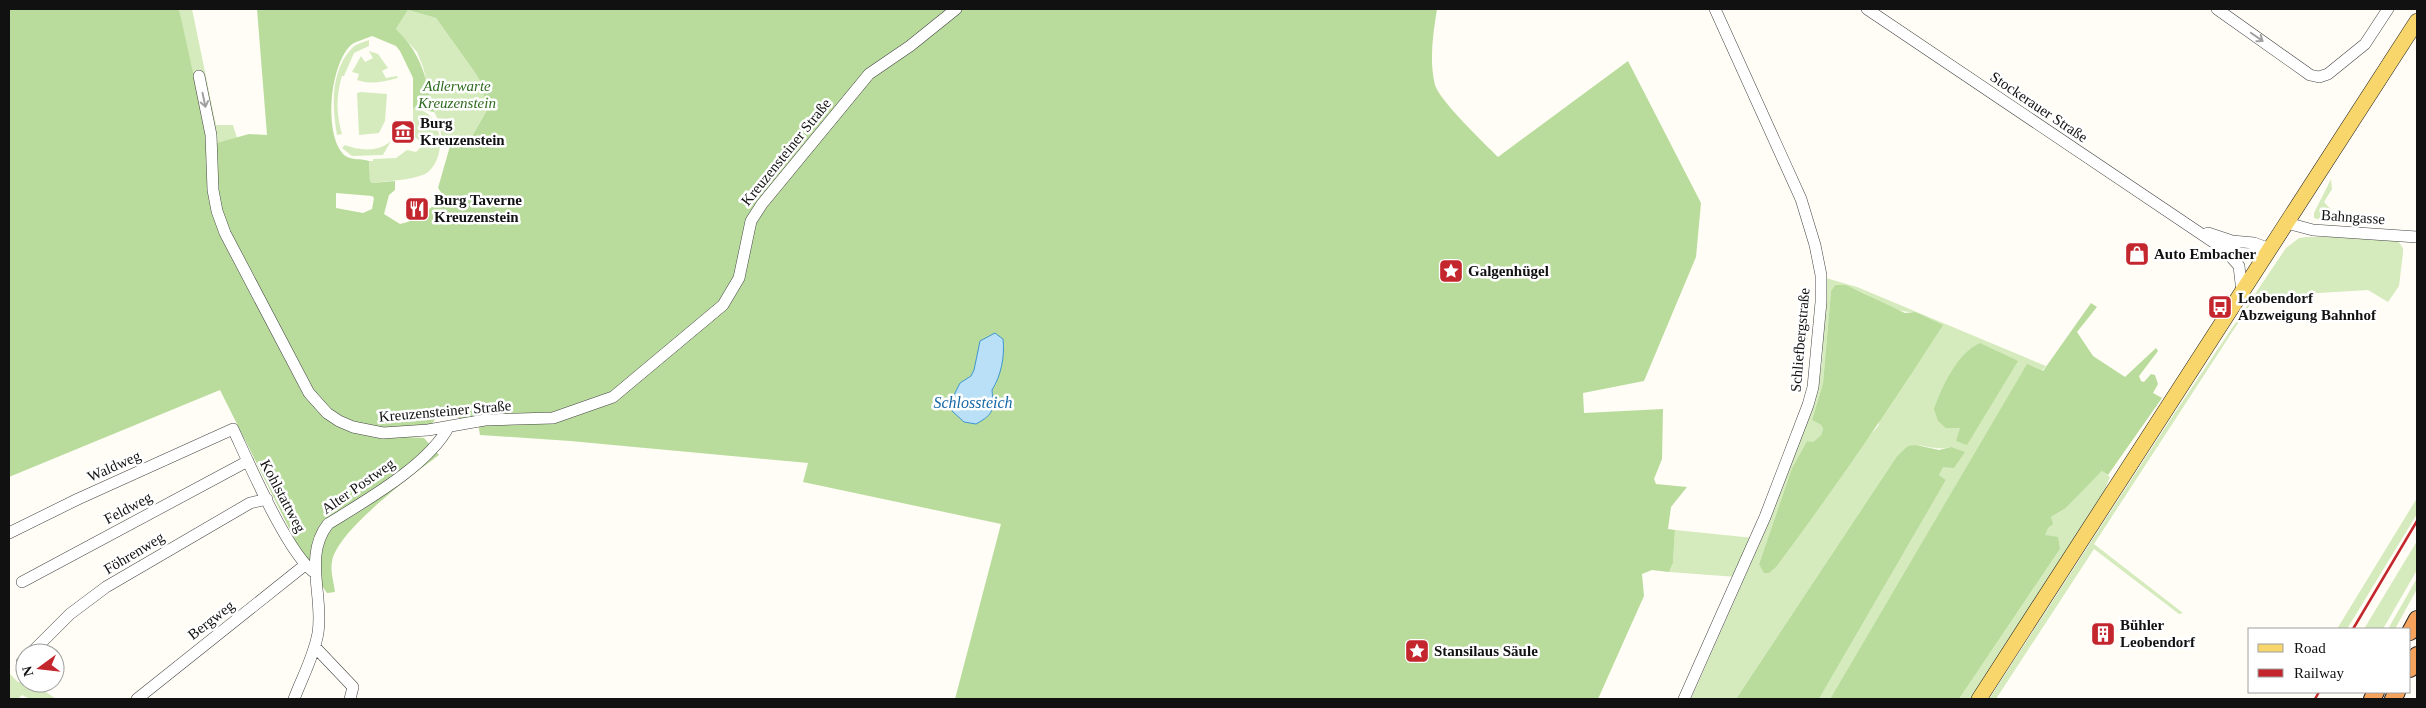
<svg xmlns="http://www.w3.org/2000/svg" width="2426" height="708" viewBox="0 0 2426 708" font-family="Georgia,serif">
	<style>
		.green { fill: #d5ebbd; fill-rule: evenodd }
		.forest { fill: #b9dc9c; fill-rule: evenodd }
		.water { fill: #b9e0f7; stroke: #3f96cf }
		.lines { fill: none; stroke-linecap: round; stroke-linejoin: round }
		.minor-casing { stroke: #444; stroke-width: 12 }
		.major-casing { stroke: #222; stroke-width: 16 }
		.highway-casing { stroke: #222; stroke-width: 18 }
		.minor { stroke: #fff; stroke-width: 11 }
		.major { stroke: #f9d66b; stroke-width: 15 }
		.highway { stroke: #f5a25d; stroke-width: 16 }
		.rail { stroke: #c4262e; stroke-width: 2.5 }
		.oneway { stroke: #a0a0a0 }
		.labels { text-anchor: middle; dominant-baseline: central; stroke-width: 5; stroke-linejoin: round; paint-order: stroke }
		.park-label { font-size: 15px; font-style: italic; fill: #2f6b1f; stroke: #fff }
		.street-label { font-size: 15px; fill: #111; stroke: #fff }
		.poi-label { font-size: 15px; font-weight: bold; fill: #111; stroke: #fff; text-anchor: start }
		.water-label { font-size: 16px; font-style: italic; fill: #1768a6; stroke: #fff }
	</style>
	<rect width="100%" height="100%" fill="#fffdf5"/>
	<path class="green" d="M 179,9 L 192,9 L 216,125 L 233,125 L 237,138 L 206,146 Z
		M 408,10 L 436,18 L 476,74 L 481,83 L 487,110 L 466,147 L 458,148 L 442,144 L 440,123 L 434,112 L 423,67 L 417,52 L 396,29 Z
		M 369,40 L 369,46 L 354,53 L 344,76 L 342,76 C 336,96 336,113 342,134 L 337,135 C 332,107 330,71 352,48 C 356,44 364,42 369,40 Z
		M 369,51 L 378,54 L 388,68 L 382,71 L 386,78 L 397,76 L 398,78 C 382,82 371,85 357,80 L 359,74 L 352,72 L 361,56 L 365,62 L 373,58 Z
		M 361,92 L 387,94 L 385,121 L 379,133 L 359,135 L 357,93 Z
		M 413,108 C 443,111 448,155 428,172 C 418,180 386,181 372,183 L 370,181 L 369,161 L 373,161 L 373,159 L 396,158 L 407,150 L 416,152 L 421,147 L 419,140 L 413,136 Z
		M 391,141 L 383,155 L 352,156 L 342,148 L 345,145 C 360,151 379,152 391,141 Z
		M 2331,179 L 2332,189 L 2324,202 L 2335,214 L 2333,220 L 2324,221 L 2314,218 L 2314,213 Z
		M 2306,237 L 2359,237 L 2398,241 L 2403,248 L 2403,253 L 2399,286 L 2388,302 L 2368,290 L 2255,297 L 2094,544 L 2183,613 L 2179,614 L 2094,549 L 1996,699 L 1989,699 L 2170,420 L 2286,248 L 2299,238 Z
		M 1826,278 L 1857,287 L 2046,366 L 2042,371 L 2027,365 L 1830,699 L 1819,699 L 1946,480 L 1939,475 L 1951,447 C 1925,453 1920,435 1897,456 L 1736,699 L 1691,699 L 1771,518 L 1808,420 L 1819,381 L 1822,361 ZM 1835,285 C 1864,285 1887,314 1915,312 L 1878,426 L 1759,564 L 1792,468 L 1807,441 L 1813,442 L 1821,435 L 1823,429 L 1821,425 L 1812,420 L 1823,383 L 1831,291 Z
		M 2102,471 L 2110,477 L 2100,501 L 1972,699 L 1959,699 L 2060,549 L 2044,536 L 2051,517 L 2066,508 Z
		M 2417,498 L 2417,514 L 2347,629 L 2337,629 Z
		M 1675,530 L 1754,538 L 1737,577 L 1669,572 L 1673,563 Z
		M 2417,541 L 2417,570 L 2383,629 L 2364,629 Z
		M 2417,578 L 2417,589 L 2395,629 L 2388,629 Z
		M 9,673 L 18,682 L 33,683 L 56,699 L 30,699 L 22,695 L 18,699 L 11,699 L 9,697 Z"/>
	<path class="forest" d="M 9,9 L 179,9 L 204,123 L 206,146 L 249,134 L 267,135 L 257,9 L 1437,9 C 1433,34 1429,60 1435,85 C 1440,101 1485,144 1498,157 L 1628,61 L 1701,203 L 1696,257 L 1644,381 L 1583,393 L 1584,413 L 1663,409 L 1662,459 L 1654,479 L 1656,484 L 1687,487 L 1671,507 L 1668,529 L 1675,530 L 1673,563 L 1669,572 L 1652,570 L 1642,574 L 1644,596 L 1598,699 L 955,699 L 1001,524 L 803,482 L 808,463 L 570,441 L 480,435 L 477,417 L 460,419 L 454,414 L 435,419 L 432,424 L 405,429 L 407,437 L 424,438 L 439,455 C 414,474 336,531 332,562 C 330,571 334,583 335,592 L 327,593 L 309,568 L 220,390 L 9,477 ZM 408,10 L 436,18 L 476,74 L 481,83 L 487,110 L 466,147 L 450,146 L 438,188 L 443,195 C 431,209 419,220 400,224 L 384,214 L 389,195 L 395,190 L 395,181 L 372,183 L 370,181 L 369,161 C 362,158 351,161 344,155 C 323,135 330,64 351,45 C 356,41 366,39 372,36 L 396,46 L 400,51 L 413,78 L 413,108 L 434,112 C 425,76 423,56 396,29 ZM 336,193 L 372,196 L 374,198 L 372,209 L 363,213 L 336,208 ZM 974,370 L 997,382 L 992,390 L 994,407 L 953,397 L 960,383 L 971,376 Z
		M 1835,285 L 1846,285 L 1905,313 L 1915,312 L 1943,325 C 1890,408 1835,488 1776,567 L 1769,573 L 1764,573 L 1759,564 L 1792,468 L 1807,441 L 1813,442 L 1821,435 L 1823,429 L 1821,425 L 1812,420 L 1823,383 L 1831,291 Z
		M 2091,303 L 2097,307 L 2077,332 L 2093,356 L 2125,377 L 2156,348 L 2158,351 L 2139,376 L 2141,381 L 2144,382 L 2151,374 L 2155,375 L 2158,384 L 2153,393 L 2162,398 L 2108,475 L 2102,471 L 2066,508 L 2051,517 L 2053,524 L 2048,528 L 2045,535 L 2058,537 L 2060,549 L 1959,699 L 1830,699 L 2027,364 L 2043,371 Z
		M 1980,343 L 2018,361 L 1967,445 L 1956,441 L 1960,428 L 1946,428 L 1938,421 L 1934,409 C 1942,387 1957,353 1980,343 Z
		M 1916,445 L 1939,450 L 1951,447 L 1965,452 L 1954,468 L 1943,467 L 1939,475 L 1946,480 L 1819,699 L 1736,699 L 1897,456 L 1908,446 Z"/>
	<path class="water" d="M 995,333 L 1003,339 C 1005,356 1001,376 992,390 C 994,410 994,414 976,424 L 964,422 L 952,411 L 953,397 L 960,383 L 971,376 L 974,370 L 980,341 Z"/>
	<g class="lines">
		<defs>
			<path id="minor" d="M 1867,9 L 2225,250 L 2239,266 L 2242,292
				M 2217,9 L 2310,75 L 2319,77 L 2328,74 L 2365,44 L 2388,9
				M 199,76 L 211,135 L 213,190 L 217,211 L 225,233 L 309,393 L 327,413 L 339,421 L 353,427 L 383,433 L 428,430 L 485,420 L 553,418 L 613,397 L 723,305 L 739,278 L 751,221 L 762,204 L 869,74 L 910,46 L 956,9
				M 2287,223 L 2313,230 L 2417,237
				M 2208,233 L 2232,241 L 2254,243 L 2270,249
				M 2225,250 C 2241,254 2254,256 2270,249
				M 9,533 L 78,499 L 233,429 C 248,461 288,555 315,573
				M 22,582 L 248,461
				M 315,647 L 353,687 L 350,699
				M 31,653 L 70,614 L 106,587 L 250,503 L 267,499
				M 22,662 L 25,659
				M 137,699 L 305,565
				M 294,699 C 302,678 314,656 318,633 C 324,596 303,556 328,524 C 365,501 429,465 449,426
				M 1684,699 L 1765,517 L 1808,405 L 1813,387 L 1821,302 L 1821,275 L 1815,245 L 1801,199 L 1715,9"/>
			<path id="major" d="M 1979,699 L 2417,21"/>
			<path id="highway" d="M 2410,632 L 2417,619
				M 2410,669 L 2417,655
				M 2372,699 L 2376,692
				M 2393,699 L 2397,692"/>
		</defs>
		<use href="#minor" class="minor-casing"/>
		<use href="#major" class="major-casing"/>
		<use href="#highway" class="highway-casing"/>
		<use href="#minor" class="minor"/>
		<use href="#major" class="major"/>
		<use href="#highway" class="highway"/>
		<path class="rail" d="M 2353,629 L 2417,521
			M 2315,699 L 2319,692"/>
	</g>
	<defs><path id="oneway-shaft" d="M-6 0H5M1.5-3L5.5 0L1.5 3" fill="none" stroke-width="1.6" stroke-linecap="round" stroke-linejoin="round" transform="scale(1.25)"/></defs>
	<g class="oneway">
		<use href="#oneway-shaft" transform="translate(2257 37) rotate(35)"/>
		<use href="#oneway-shaft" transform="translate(204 100) rotate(78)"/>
	</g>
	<defs>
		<symbol id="museum-square" viewBox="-11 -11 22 22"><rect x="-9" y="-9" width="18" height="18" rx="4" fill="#c4262e" stroke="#fff"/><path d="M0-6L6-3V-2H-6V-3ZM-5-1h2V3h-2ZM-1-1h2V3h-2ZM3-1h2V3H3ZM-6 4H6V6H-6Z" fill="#fff"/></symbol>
		<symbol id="restaurant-square" viewBox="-11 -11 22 22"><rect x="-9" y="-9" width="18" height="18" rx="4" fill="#c4262e" stroke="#fff"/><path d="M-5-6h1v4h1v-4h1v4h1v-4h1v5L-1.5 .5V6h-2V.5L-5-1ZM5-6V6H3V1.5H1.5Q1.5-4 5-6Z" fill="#fff"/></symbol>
		<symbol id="shop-square" viewBox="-11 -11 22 22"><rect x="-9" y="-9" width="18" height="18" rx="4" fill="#c4262e" stroke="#fff"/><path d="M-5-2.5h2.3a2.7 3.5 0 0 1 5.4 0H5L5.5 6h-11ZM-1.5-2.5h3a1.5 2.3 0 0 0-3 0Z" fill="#fff"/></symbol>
		<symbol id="sight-square" viewBox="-11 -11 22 22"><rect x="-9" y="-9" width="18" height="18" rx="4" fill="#c4262e" stroke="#fff"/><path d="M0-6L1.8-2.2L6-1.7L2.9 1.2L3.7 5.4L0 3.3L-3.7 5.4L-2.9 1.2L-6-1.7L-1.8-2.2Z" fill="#fff"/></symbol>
		<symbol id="bus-square" viewBox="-11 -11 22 22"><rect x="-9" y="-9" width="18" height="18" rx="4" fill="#c4262e" stroke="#fff"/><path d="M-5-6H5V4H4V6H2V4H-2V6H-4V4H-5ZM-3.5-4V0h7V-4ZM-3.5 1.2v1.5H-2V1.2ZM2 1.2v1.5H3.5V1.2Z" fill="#fff"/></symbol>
		<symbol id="building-square" viewBox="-11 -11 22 22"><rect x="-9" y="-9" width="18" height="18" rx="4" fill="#c4262e" stroke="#fff"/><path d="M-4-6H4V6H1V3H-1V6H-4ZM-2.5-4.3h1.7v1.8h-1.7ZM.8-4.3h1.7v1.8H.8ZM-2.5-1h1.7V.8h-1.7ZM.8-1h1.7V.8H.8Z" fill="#fff"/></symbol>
	</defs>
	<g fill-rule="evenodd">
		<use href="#museum-square" x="389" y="118" width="28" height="28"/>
		<use href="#restaurant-square" x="403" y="195" width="28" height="28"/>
		<use href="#shop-square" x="2123" y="240" width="28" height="28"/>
		<use href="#sight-square" x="1437" y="257" width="28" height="28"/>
		<use href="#bus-square" x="2206" y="293" width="28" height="28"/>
		<use href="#building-square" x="2089" y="620" width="28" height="28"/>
		<use href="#sight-square" x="1403" y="637" width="28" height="28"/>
	</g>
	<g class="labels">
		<g class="park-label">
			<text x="457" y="86">Adlerwarte<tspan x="457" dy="17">Kreuzenstein</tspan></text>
		</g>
		<g class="street-label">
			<text transform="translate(2039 107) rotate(34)">Stockerauer Straße</text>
			<text transform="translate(786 152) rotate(-51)">Kreuzensteiner Straße</text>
			<text transform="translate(2353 217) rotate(4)">Bahngasse</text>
			<text transform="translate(1800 340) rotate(-85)">Schliefbergstraße</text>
			<text transform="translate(445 411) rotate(-5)">Kreuzensteiner Straße</text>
			<text transform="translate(114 466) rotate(-24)">Waldweg</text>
			<text transform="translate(358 486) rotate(-35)">Alter Postweg</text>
			<text transform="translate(283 496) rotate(62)">Kohlstattweg</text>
			<text transform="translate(128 508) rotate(-28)">Feldweg</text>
			<text transform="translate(134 553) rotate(-31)">Föhrenweg</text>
			<text transform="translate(211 620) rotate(-38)">Bergweg</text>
		</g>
		<g class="poi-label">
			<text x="420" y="123">Burg<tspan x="420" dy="17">Kreuzenstein</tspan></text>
			<text x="434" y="200">Burg Taverne<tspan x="434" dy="17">Kreuzenstein</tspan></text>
			<text x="2154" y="254">Auto Embacher</text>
			<text x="1468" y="271">Galgenhügel</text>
			<text x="2238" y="298">Leobendorf<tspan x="2238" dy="17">Abzweigung Bahnhof</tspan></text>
			<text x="2120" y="625">Bühler<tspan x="2120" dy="17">Leobendorf</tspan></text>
			<text x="1434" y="651">Stansilaus Säule</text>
		</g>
		<g class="water-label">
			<text x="973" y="402">Schlossteich</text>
		</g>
	</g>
	<rect width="2426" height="708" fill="none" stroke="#111111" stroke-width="20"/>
	<rect x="2248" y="628" width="162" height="65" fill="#ffffff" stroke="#a0a0a0"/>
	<rect x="2258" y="644" width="25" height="8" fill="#f9d66b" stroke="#a0a0a0"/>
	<text x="2294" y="653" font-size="15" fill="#111111">Road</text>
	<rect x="2258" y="669" width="25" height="8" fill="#c4262e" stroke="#a0a0a0"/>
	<text x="2294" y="678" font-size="15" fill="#111111">Railway</text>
	<g transform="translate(40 668) rotate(255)"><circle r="24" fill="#ffffff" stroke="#a0a0a0"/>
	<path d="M0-4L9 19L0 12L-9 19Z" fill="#c4262e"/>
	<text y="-8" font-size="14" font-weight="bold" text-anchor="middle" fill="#111111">N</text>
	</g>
</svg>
